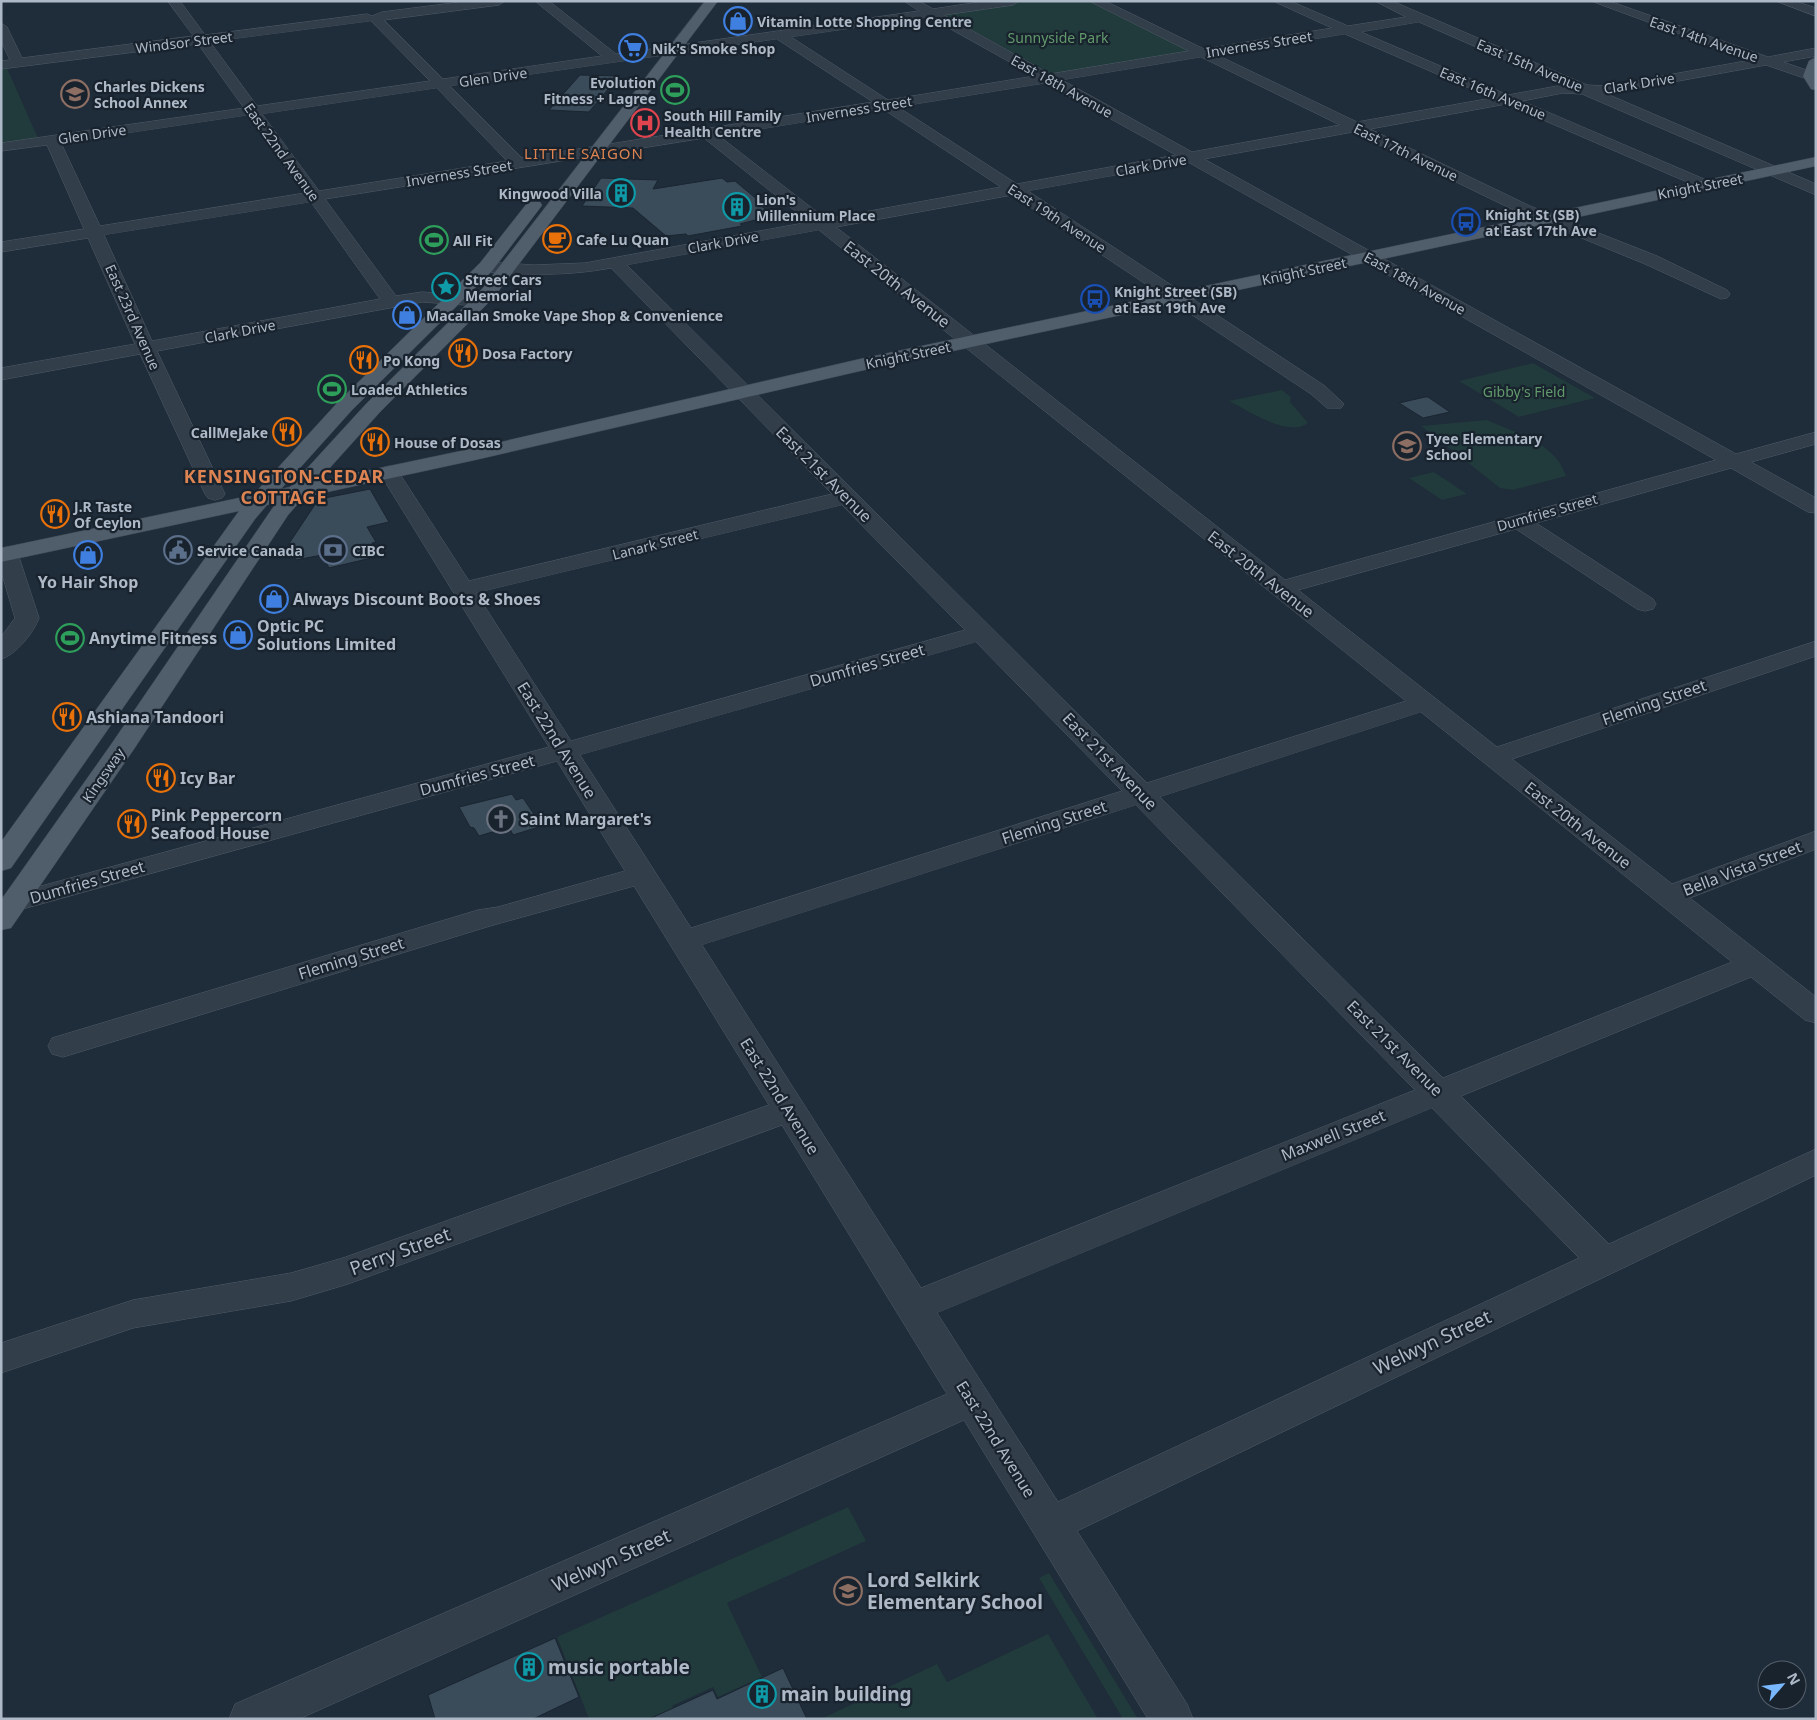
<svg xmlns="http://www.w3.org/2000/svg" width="1817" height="1720" viewBox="0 0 1817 1720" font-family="'Noto Sans',sans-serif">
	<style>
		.green { fill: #213a3b }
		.building { fill: #3a4b5a; stroke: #1a2530 }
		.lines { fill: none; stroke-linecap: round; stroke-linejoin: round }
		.minor-casing { stroke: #505c68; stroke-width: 1 }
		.major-casing { stroke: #3c4754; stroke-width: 1 }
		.minor { fill: #323e4a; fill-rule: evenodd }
		.major { fill: #505d6a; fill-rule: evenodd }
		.labels { text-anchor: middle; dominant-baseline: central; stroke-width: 4.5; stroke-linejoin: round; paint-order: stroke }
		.far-poi-label { font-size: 14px; font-weight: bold; fill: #adb9c7; stroke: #18232e; text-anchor: start }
		.far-park-label { font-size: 14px; fill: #62996b; stroke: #18232e }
		.far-street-label { font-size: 14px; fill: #adb9c7; stroke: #18232e }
		.far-neighbourhood-label { font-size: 15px; letter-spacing: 1px; fill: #dd8452; stroke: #18232e }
		.street-label { font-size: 16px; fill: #adb9c7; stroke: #18232e }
		.poi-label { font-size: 16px; font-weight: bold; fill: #adb9c7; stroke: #18232e; text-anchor: start }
		.far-district-label { font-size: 18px; font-weight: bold; letter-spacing: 1px; fill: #dd8452; stroke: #18232e }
		.near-street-label { font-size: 19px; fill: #adb9c7; stroke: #18232e }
		.near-poi-label { font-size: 19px; font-weight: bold; fill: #adb9c7; stroke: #18232e; text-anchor: start }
	</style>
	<rect width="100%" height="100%" fill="#1f2c3a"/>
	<path class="green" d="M 1011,1 L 1088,1 L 1190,51 L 1052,74 L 939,12 Z
		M 6,66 L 38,138 L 1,144 L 1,67 Z
		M 1533,363 L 1595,398 L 1519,417 L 1459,381 Z
		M 1282,390 L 1291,397 L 1290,402 L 1308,423 C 1288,438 1249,411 1229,401 Z
		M 1487,420 C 1516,433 1555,442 1566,476 L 1513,490 L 1500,488 L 1421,426 Z
		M 1434,472 L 1467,494 L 1442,500 L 1409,478 Z
		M 848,1507 L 866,1541 L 727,1603 L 762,1677 L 718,1697 L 713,1687 L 672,1706 L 676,1716 L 669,1719 L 589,1719 L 557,1637 Z
		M 1049,1573 L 1138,1719 L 1123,1719 L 1039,1578 Z
		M 1048,1634 L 1098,1719 L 821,1719 L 937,1664 L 947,1682 Z"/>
	<path class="building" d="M 580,75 L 619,76 L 589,112 L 549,110 Z
		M 601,178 L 658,180 L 653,189 L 722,178 L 727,182 L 735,181 L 759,201 L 755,201 L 770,213 L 767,214 L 769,216 L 761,217 L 763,218 L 740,224 L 742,226 L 688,236 L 686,234 L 666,236 L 633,208 L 582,206 Z
		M 1425,397 L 1428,397 L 1450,412 L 1423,418 L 1399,403 Z
		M 370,489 L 389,522 L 367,527 L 376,542 L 372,543 L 380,556 L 329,568 L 322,555 L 296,560 L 288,545 L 316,503 L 325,498 Z
		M 512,794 L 516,800 L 523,798 L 542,826 L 513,835 L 509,827 L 479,836 L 474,828 L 470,827 L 459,807 Z
		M 555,1638 L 579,1697 L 533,1719 L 435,1719 L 428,1695 Z
		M 783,1668 L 807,1719 L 649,1719 L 713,1690 L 717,1699 Z"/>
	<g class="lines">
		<defs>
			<path id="minor" d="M 168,1 L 180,1 L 205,35 L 367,14 L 372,16 L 382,12 L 468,1 L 505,1 L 499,5 L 384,20 L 443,79 L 602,56 L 535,1 L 549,1 L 616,54 L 919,11 L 904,1 L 919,1 L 933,9 L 986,1 L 1019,1 L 1013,5 L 944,15 L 1050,74 L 1189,51 L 1089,1 L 1105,1 L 1204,49 L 1332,28 L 1273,1 L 1290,1 L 1348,26 L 1406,17 L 1375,1 L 1392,1 L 1587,85 L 1607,86 L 1751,60 L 1591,1 L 1609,1 L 1768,57 L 1816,48 L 1816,56 L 1783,62 L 1815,73 L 1816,78 L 1810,80 L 1766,65 L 1607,94 L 1816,184 L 1816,195 L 1582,94 L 1563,93 L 1522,101 L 1711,182 L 1714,185 L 1711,188 L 1701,188 L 1506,104 L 1370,129 L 1530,206 L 1657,256 L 1727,290 L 1730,294 L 1727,298 L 1721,299 L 1645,264 L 1518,212 L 1353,132 L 1204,159 L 1736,454 L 1816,432 L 1816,444 L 1751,462 L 1816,498 L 1816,513 L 1808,512 L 1731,468 L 1536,523 L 1653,599 L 1656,604 L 1653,609 L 1645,611 L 1637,609 L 1516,529 L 1298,590 L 1497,747 L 1816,641 L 1816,656 L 1512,759 L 1672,884 L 1816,831 L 1816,849 L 1690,898 L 1816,997 L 1816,1023 L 1805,1020 L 1751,977 L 1461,1096 L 1609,1244 L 1816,1149 L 1816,1175 L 1077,1531 L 1187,1704 L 1193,1719 L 1148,1719 L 964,1420 L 299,1719 L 229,1719 L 235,1704 L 947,1394 L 782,1125 L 348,1284 L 291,1301 L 133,1328 L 1,1373 L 1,1343 L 133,1300 L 291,1273 L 343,1258 L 769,1105 L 634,886 L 490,926 L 63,1057 L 52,1054 L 48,1046 L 52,1038 L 478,910 L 498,907 L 625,871 L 557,761 L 1,915 L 1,897 L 549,747 L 379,472 L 382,468 L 389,466 L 396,468 L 469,581 L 832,494 L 611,268 C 569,276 528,275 486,272 L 480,271 L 478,267 L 480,263 L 486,262 L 534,265 L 585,263 L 809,222 L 704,138 L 325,199 L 396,296 L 422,292 L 480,296 L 486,297 L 489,301 L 486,305 L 480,306 L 422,302 L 157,351 L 225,494 L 222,498 L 215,500 L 208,498 L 205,494 L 140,354 L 1,380 L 1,368 L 135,344 L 88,238 L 1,252 L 1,242 L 84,229 L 47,145 L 1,151 L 1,143 L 244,108 L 198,44 L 1,69 L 1,61 L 10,60 L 1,41 L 1,23 L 7,27 L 22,58 L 193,36 ZM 929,17 L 1035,76 L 888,100 L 791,37 ZM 371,21 L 430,81 L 257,106 L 210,42 ZM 1419,22 L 1563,85 L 1508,95 L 1361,32 ZM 1345,34 L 1492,98 L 1357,122 L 1217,55 ZM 777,39 L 873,102 L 522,158 L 450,86 ZM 1201,57 L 1340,125 L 1192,152 L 1062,80 ZM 1046,83 L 1176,155 L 1017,184 L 898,107 ZM 437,88 L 507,161 L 319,191 L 262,114 ZM 883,109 L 1001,187 L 826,219 L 719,136 ZM 249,115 L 305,193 L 100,226 L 61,143 ZM 1188,162 L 1716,460 L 1285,580 L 836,227 L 1012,195 L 1311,394 L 1327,408 L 1341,408 L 1344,404 L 1325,386 L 1028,191 ZM 311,202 L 380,299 L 152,341 L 104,235 ZM 819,230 L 1406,701 L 1147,783 L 627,265 ZM 842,505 L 965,630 L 571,741 L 476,593 ZM 976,642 L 1122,791 L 691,928 L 580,755 ZM 1421,712 L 1732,962 L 1443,1078 L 1160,797 ZM 1136,805 L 1415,1090 L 921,1288 L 702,945 ZM 1432,1108 L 1579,1258 L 1058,1502 L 937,1313 Z
				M 1776,1 L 1795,1 L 1816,8 L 1816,16 Z
				M 7,547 L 15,549 L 18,554 L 39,618 C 34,632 16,655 1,659 L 1,637 L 15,618 L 1,571 L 1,549 Z"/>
			<path id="major" d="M 705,1 L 718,1 L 494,297 L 380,412 L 318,481 L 475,448 L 860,359 L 1816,157 L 1816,166 L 860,371 L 475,460 L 304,497 L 288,515 L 134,749 L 11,928 L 1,930 L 1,900 L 110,746 L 276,503 L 267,505 L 255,519 L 11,868 L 1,871 L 1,842 L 239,511 L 1,562 L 1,548 L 253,495 L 338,402 L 480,263 L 528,202 L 540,202 L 542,205 L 540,208 L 492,271 L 352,410 L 281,489 L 290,487 L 366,404 L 482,289 Z
				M 1816,57 L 1816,90 L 1811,89 L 1803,76 L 1809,61 Z"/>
		</defs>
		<use href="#minor" class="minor-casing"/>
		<use href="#major" class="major-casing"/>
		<use href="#minor" class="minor"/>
		<use href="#major" class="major"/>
	</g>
	<defs>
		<symbol id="shop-ring" viewBox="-11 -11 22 22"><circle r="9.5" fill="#18232e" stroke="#3f7fe0" stroke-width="1.5"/><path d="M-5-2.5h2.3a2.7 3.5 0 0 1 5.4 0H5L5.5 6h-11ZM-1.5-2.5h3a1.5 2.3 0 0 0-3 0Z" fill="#3f7fe0"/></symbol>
		<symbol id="supermarket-ring" viewBox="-11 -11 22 22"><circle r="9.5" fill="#18232e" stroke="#3f7fe0" stroke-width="1.5"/><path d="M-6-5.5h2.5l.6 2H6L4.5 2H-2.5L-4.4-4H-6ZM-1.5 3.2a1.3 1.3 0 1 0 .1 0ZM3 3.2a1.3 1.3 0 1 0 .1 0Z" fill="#3f7fe0"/></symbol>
		<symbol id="stadium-ring" viewBox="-11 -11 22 22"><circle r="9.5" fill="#18232e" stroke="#2e9e5b" stroke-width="1.5"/><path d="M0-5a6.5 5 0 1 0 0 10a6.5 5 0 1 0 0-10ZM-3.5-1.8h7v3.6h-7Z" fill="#2e9e5b"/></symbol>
		<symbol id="school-ring" viewBox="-11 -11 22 22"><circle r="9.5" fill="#18232e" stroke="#8d6e63" stroke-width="1.5"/><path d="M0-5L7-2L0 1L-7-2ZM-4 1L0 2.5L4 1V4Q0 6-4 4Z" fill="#8d6e63"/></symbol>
		<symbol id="hospital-ring" viewBox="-11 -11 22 22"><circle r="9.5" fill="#18232e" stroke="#e0444e" stroke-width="1.5"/><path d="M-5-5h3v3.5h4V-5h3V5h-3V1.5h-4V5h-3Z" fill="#e0444e"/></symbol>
		<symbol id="building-ring" viewBox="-11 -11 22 22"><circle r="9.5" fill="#18232e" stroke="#0f9aa8" stroke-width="1.5"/><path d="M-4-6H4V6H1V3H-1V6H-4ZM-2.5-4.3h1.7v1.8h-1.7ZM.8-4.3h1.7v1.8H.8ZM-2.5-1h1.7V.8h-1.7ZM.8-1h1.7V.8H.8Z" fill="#0f9aa8"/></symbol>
		<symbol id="bus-ring" viewBox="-11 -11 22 22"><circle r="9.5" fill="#18232e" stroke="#1a4fb4" stroke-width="1.5"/><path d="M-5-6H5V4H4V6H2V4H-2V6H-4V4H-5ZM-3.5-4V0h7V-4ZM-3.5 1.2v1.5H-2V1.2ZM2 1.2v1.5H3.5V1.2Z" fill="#1a4fb4"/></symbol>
		<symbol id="cafe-ring" viewBox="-11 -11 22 22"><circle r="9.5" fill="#18232e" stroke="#e8710a" stroke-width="1.5"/><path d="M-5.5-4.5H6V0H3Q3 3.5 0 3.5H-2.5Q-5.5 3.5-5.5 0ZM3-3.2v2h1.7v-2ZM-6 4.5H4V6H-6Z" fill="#e8710a"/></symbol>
		<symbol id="sight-ring" viewBox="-11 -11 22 22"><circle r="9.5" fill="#18232e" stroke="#0f9aa8" stroke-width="1.5"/><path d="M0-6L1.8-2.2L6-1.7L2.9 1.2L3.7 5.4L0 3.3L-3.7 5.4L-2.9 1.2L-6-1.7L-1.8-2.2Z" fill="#0f9aa8"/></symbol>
		<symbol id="restaurant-ring" viewBox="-11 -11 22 22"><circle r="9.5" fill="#18232e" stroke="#e8710a" stroke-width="1.5"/><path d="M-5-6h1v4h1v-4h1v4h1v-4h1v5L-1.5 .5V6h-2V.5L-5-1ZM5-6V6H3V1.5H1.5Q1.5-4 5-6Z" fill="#e8710a"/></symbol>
		<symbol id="civic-ring" viewBox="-11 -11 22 22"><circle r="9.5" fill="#18232e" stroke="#5c6f8a" stroke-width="1.5"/><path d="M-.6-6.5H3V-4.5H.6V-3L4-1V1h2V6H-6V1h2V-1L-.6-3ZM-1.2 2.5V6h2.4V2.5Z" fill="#5c6f8a"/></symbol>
		<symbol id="bank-ring" viewBox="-11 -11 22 22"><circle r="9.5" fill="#18232e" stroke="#5c6f8a" stroke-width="1.5"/><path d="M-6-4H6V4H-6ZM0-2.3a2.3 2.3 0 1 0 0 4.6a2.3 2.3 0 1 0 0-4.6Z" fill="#5c6f8a"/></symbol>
		<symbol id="church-ring" viewBox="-11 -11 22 22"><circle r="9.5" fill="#18232e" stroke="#6b7280" stroke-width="1.5"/><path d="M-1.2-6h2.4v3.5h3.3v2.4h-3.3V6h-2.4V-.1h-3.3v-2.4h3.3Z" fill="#6b7280"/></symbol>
	</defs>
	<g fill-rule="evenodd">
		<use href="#shop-ring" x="722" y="5" width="32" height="32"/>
		<use href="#supermarket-ring" x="617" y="32" width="32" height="32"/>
		<use href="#stadium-ring" x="659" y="74" width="32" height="32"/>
		<use href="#school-ring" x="59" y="78" width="32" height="32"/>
		<use href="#hospital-ring" x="629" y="107" width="32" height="32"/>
		<use href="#building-ring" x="605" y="177" width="32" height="32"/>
		<use href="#building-ring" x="721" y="191" width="32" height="32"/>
		<use href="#bus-ring" x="1450" y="206" width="32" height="32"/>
		<use href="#cafe-ring" x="541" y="223" width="32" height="32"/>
		<use href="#stadium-ring" x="418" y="224" width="32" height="32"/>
		<use href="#sight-ring" x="430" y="271" width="32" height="32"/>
		<use href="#bus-ring" x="1079" y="283" width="32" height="32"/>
		<use href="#shop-ring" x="391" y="299" width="32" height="32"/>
		<use href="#restaurant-ring" x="447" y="337" width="32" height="32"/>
		<use href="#restaurant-ring" x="348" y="344" width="32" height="32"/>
		<use href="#stadium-ring" x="316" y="373" width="32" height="32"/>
		<use href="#restaurant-ring" x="271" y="416" width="32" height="32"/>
		<use href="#restaurant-ring" x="359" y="426" width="32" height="32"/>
		<use href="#school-ring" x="1391" y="430" width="32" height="32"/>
		<use href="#restaurant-ring" x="39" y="498" width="32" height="32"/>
		<use href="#civic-ring" x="162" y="534" width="32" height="32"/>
		<use href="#bank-ring" x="317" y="534" width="32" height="32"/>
		<use href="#shop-ring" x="72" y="539" width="32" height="32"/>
		<use href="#shop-ring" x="258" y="583" width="32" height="32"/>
		<use href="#shop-ring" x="222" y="619" width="32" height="32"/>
		<use href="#stadium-ring" x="54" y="622" width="32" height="32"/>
		<use href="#restaurant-ring" x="51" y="701" width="32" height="32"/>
		<use href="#restaurant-ring" x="145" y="762" width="32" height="32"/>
		<use href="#church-ring" x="485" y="803" width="32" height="32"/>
		<use href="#restaurant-ring" x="116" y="808" width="32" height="32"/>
		<use href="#school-ring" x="832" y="1575" width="32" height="32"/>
		<use href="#building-ring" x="513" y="1651" width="32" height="32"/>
		<use href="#building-ring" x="746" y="1678" width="32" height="32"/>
	</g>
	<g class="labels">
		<g class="far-poi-label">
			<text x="757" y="21">Vitamin Lotte Shopping Centre</text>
			<text x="652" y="48">Nik's Smoke Shop</text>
			<text x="656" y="82" text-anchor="end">Evolution<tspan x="656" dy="16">Fitness + Lagree</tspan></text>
			<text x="94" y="86">Charles Dickens<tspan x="94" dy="16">School Annex</tspan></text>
			<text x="664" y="115">South Hill Family<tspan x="664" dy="16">Health Centre</tspan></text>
			<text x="602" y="193" text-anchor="end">Kingwood Villa</text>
			<text x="756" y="199">Lion's<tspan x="756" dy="16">Millennium Place</tspan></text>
			<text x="1485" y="214">Knight St (SB)<tspan x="1485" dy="16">at East 17th Ave</tspan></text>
			<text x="576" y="239">Cafe Lu Quan</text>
			<text x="453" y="240">All Fit</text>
			<text x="465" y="279">Street Cars<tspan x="465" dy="16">Memorial</tspan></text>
			<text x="1114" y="291">Knight Street (SB)<tspan x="1114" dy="16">at East 19th Ave</tspan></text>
			<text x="426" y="315">Macallan Smoke Vape Shop &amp; Convenience</text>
			<text x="482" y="353">Dosa Factory</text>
			<text x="383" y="360">Po Kong</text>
			<text x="351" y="389">Loaded Athletics</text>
			<text x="268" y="432" text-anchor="end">CallMeJake</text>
			<text x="1426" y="438">Tyee Elementary<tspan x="1426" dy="16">School</tspan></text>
			<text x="394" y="442">House of Dosas</text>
			<text x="74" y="506">J.R Taste<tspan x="74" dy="16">Of Ceylon</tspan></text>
			<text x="197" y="550">Service Canada</text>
			<text x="352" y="550">CIBC</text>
		</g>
		<g class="far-park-label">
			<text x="1058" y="37">Sunnyside Park</text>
			<text x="1524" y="391">Gibby's Field</text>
		</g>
		<g class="far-street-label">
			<text transform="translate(1704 39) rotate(19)">East 14th Avenue</text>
			<text transform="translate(184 42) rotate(-7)">Windsor Street</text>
			<text transform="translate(1259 44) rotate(-9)">Inverness Street</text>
			<text transform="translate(1530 65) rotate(23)">East 15th Avenue</text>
			<text transform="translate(493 77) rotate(-8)">Glen Drive</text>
			<text transform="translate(1639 83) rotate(-9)">Clark Drive</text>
			<text transform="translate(1062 86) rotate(29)">East 18th Avenue</text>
			<text transform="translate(1493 93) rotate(23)">East 16th Avenue</text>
			<text transform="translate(859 109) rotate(-9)">Inverness Street</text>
			<text transform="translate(92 134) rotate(-8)">Glen Drive</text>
			<text transform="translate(282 152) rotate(54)">East 22nd Avenue</text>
			<text transform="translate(1406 152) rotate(26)">East 17th Avenue</text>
			<text transform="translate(1151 165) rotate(-10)">Clark Drive</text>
			<text transform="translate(459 173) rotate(-9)">Inverness Street</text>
			<text transform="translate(1700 186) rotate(-11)">Knight Street</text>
			<text transform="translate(1057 218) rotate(33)">East 19th Avenue</text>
			<text transform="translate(723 242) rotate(-10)">Clark Drive</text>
			<text transform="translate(1304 271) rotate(-12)">Knight Street</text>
			<text transform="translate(1415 283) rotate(29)">East 18th Avenue</text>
			<text transform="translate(133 317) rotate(66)">East 23rd Avenue</text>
			<text transform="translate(240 331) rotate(-11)">Clark Drive</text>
			<text transform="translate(908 355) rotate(-12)">Knight Street</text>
			<text transform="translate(1547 512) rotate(-16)">Dumfries Street</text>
			<text transform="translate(655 544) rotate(-14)">Lanark Street</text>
			<text transform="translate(103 775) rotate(-55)">Kingsway</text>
		</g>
		<g class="far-neighbourhood-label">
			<text x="584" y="153">LITTLE SAIGON</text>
		</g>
		<g class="street-label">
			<text transform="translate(897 284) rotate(38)">East 20th Avenue</text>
			<text transform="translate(824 474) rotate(45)">East 21st Avenue</text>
			<text transform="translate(1261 574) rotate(38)">East 20th Avenue</text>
			<text transform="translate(867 665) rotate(-16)">Dumfries Street</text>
			<text transform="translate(1654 702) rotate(-19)">Fleming Street</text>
			<text transform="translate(557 740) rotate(58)">East 22nd Avenue</text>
			<text transform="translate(1110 761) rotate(46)">East 21st Avenue</text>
			<text transform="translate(477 775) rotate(-15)">Dumfries Street</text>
			<text transform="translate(1054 822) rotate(-18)">Fleming Street</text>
			<text transform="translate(1578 825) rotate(38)">East 20th Avenue</text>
			<text transform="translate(1742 868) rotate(-21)">Bella Vista Street</text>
			<text transform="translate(87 882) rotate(-16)">Dumfries Street</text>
			<text transform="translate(351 958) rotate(-17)">Fleming Street</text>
			<text transform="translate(1395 1048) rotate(45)">East 21st Avenue</text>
			<text transform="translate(780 1096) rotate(58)">East 22nd Avenue</text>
			<text transform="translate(1333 1135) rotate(-22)">Maxwell Street</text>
			<text transform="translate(996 1439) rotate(58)">East 22nd Avenue</text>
		</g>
		<g class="poi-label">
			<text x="88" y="582" text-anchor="middle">Yo Hair Shop</text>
			<text x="293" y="599">Always Discount Boots &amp; Shoes</text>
			<text x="257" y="626">Optic PC<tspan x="257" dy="18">Solutions Limited</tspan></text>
			<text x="89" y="638">Anytime Fitness</text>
			<text x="86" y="717">Ashiana Tandoori</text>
			<text x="180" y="778">Icy Bar</text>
			<text x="151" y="815">Pink Peppercorn<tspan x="151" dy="18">Seafood House</tspan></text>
			<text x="520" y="819">Saint Margaret's</text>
		</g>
		<g class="far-district-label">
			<text x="284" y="476">KENSINGTON-CEDAR<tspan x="284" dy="21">COTTAGE</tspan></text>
		</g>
		<g class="near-street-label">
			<text transform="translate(400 1251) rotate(-20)">Perry Street</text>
			<text transform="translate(1432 1342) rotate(-25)">Welwyn Street</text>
			<text transform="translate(611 1560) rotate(-24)">Welwyn Street</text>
		</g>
		<g class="near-poi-label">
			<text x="867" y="1580">Lord Selkirk<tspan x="867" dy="22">Elementary School</tspan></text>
			<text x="548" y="1667">music portable</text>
			<text x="781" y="1694">main building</text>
		</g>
	</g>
	<rect width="1817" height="1720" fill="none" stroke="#adb9c7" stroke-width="5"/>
	<g transform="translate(1782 1685) rotate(62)"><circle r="24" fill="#18232e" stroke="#545f6b"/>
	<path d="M0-4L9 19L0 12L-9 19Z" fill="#79b7ff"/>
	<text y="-8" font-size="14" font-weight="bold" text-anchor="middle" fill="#adb9c7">N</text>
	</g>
</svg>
